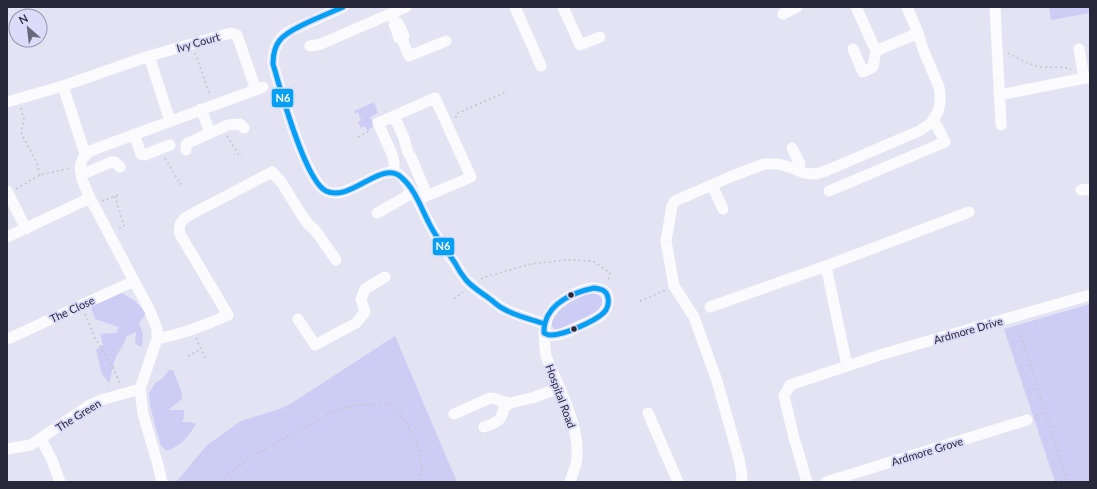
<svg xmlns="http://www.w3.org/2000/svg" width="1097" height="489" viewBox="0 0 1097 489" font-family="Lato,sans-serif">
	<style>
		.green { fill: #cdccf5 }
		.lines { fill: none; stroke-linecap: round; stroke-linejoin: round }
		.path { stroke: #c5c5cc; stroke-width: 1.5; stroke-dasharray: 2 3; stroke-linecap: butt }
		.minor { stroke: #fbfbfd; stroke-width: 11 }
		.bus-1-casing { stroke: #dcdcfa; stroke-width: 8 }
		.bus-1 { stroke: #02a0f5; stroke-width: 5 }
		.bus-dot { fill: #28283a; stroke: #dcdcfa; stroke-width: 1.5 }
		.labels { text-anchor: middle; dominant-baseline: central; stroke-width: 4; stroke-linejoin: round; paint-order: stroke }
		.street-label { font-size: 11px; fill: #28283a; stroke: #dcdcfa }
		.line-badge { stroke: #dcdcfa; stroke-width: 1.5 }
		.badge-label { font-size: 11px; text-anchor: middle; font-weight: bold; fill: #fff }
	</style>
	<rect width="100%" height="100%" fill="#e3e3f3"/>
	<path class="green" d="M 1049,7 L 1090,7 L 1090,13 L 1051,20 Z
		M 374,102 L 378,113 L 370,117 L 374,126 L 367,130 L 365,126 L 361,128 L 358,122 L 361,120 L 358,112 L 355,114 L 354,111 Z
		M 118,291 L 134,300 L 146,313 L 139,324 L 143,333 L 142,347 L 135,344 L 136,332 L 127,336 L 122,347 L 116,356 L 109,383 L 102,374 L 96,350 L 103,345 L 100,334 L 116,333 L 119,327 L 95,319 L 91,307 Z
		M 592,293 C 596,293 600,295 602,299 C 606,314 569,325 558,330 L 555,330 C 550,325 551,321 555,316 C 563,303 578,296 592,293 Z
		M 1090,304 L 1090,482 L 1055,482 L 1004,329 Z
		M 395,336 L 457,482 L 176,482 L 207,445 L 241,421 L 280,409 L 292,403 Z
		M 169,370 L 173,370 C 176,380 182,388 182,399 L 168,410 L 184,410 L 184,418 L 182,422 L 190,422 L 196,424 C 188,437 182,445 167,451 L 161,446 L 154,421 L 150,404 L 149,393 L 155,383 L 162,379 Z"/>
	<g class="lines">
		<path class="path" d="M 195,53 L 210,95
			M 1008,53 C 1019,59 1031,66 1043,67 C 1053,68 1062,66 1071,69
			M 21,108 L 24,119 L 21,133 L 37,163 L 40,175
			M 456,118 L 456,114 L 506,92
			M 227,136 L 239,155 L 242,154
			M 358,137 L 371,130
			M 165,158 L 180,184 L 183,183
			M 16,189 L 40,175 L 70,168
			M 115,196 L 124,226 L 118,229
			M 102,201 L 118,195
			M 481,279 L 488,276 L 531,264 L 566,260 L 593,261 L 610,273 L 608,282
			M 454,299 L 463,292
			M 640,301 L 666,290
			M 85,314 L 96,340 L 113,367 L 120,384
			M 1016,327 L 1020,334 L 1068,482
			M 196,338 L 206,360
			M 188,356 L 201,349
			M 1036,416 L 1045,412
			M 221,482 L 224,478 L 247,459 L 335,411 L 358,405 L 387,404 L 396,409 L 405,421 L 415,438 L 419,452 L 422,466 L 420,482
			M 1056,482 L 1056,478 L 1058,477 L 1062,482"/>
		<path class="minor" d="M 343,7 L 290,31 C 277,39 273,49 273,64 C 280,88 305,180 326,191 C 349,203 385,158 402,177 C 415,191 422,210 431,227 C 438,239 446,251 454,262 C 458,268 462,275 466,280 C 473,287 481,293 490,299 C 494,302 498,305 502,308 C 516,315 530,319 545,324
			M 515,7 L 541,66
			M 563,7 L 580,45 L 600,37
			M 995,7 L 1001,125
			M 392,13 L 395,22 L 398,23 L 404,36 L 402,39 L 399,38 L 394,24 L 395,22
			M 783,14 L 797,7
			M 402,39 L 409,56 L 446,41
			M 310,46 L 321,44 L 406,7
			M 853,49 L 863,72 L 873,67 L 876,51 L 856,7
			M 1079,49 L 1084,78
			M 876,51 L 918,33
			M 149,56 L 170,121
			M 63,86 L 85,154
			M 999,95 L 1090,77
			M 7,102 L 63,86 L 149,56 L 231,33 L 237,35 L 256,90
			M 201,109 L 210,133
			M 394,116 L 404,138 L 408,153 L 411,157 L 427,195
			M 134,134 L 141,154 L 144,155 L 170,145
			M 792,148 L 800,164 L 797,170
			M 186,150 L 186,145 L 188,143 L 228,125 L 240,124 L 244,128
			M 394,172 L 394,162 L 392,154 L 378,123 L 435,98 L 471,177 L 417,200
			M 81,175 L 111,162 L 115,162 L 120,167
			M 712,185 L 723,209
			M 1081,190 L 1090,189
			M 7,191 L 26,229
			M 829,191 L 945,142 L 937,126 L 932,121
			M 377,213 L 404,198 L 412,191
			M 7,237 L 90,198
			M 826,266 L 847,366
			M 710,307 L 826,266 L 969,212
			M 298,319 L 315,345 L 356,323 L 365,312 L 361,299 L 365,289 L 385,277
			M 544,333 C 555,340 572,329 582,325 C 594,320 609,315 608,299 C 608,295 606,291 602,290 C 594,286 586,289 578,292 C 546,306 541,322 546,356 C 558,387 583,430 576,464 C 574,470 572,476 570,482
			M 10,338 L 134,281
			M 157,339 C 182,334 206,325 228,315 L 180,234 C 178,226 180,223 186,217 L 272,172 L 282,183 L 301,214 L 308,224 L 315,230 L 336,260
			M 648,413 L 678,482
			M 454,414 L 490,398 C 497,398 503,403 510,403
			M 484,427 C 497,422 501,422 504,408 L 510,403 L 532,398 L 559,388
			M 41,439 L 52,460 L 60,482
			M 7,449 L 31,445 L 88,406 L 101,400 L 140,389
			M 162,482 L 158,465 L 143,414 L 140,389 L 157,339 L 157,329 L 149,309 L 90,198 C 83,182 72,164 90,151 L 263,87
			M 741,482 L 742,475 L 739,459 L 717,381 L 694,317 L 674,286 L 666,241 L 672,206 L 675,201 L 682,198 L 730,177 L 764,164 L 779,164 L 792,168 L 804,173 L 816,174 L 828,170 L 919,131 L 931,123 L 938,112 L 940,103 L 940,95 L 939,87 L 923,49 L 918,33 L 907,7
			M 807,482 L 794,438 L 784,396 L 790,385 L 883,354 L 1090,295
			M 826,482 L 1027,420"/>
		<defs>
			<path id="bus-1" d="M 343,7 C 328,14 289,28 280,40 C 274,47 273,55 273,64 C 280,88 305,181 326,191 C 351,203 382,158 402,178 C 416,190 422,211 431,227 C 438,240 447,251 455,263 C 458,269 462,275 466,280 C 473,288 482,293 490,299 C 494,302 498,306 502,308 C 515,316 531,319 545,324
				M 594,288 C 601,289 607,290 608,298 C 609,302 608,306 606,310 C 599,320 562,336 550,335 C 547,335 546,334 544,333 C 544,330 544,326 545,323 C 550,302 575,292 594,288 Z"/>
		</defs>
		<use href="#bus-1" class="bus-1-casing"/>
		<use href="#bus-1" class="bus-1"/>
	</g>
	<g class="bus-dot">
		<circle cx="571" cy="295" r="3.5"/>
		<circle cx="574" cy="329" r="3.5"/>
	</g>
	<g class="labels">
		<g class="street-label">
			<text transform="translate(198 42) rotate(-16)">Ivy Court</text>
			<text transform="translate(72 309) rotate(-25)">The Close</text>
			<text transform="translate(968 330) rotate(-16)">Ardmore Drive</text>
			<text transform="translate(561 396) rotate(70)">Hospital Road</text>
			<text transform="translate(78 415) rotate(-32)">The Green</text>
			<text transform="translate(927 451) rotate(-17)">Ardmore Grove</text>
		</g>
	</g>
	<g class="line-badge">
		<rect x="271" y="88" width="23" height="20" rx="4" fill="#02a0f5"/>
		<rect x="432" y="237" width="23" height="19" rx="4" fill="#02a0f5"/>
	</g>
	<g class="badge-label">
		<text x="283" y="102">N6</text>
		<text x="443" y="250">N6</text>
	</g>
	<rect width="1097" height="489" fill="none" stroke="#28283a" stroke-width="16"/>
	<g transform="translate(28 28) rotate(332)"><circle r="19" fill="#dcdcfa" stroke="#9494ad"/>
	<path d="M0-3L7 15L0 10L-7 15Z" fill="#69697b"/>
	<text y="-6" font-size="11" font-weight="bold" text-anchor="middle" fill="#28283a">N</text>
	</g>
</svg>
